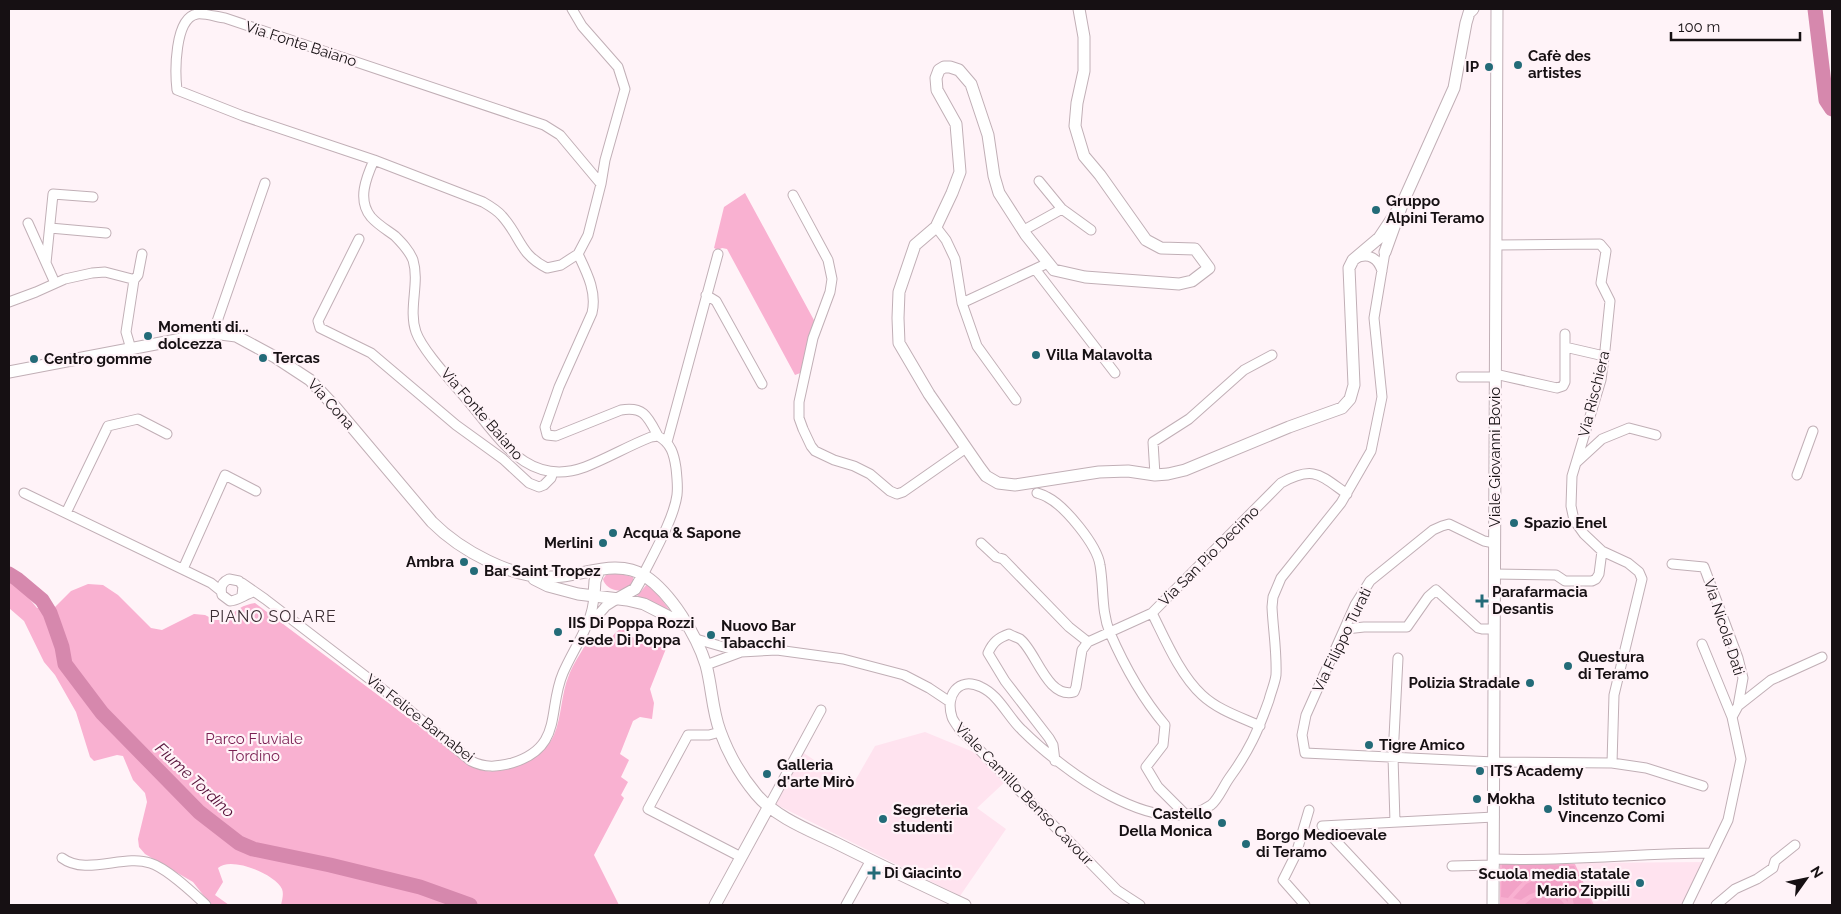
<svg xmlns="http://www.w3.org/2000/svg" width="1841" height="914" viewBox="0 0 1841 914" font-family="Raleway,sans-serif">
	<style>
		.built { fill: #ffe3ef }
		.green { fill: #f9b1d1 }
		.forest { fill: #f2a2c7 }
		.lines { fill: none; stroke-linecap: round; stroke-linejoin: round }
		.river { stroke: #d688ad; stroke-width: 15 }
		.minor-casing { stroke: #c1afb6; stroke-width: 11 }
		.major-casing { stroke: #c1afb6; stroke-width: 13 }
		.minor { stroke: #fff; stroke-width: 9 }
		.major { stroke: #fff; stroke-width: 11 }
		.poi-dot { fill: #236b78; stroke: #fff3f8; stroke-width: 2 }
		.labels { text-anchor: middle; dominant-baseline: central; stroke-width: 4.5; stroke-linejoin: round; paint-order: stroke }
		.street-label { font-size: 15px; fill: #161013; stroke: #fff3f8 }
		.poi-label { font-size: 15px; font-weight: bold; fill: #161013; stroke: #fff3f8; text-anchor: start }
		.park-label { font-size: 15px; fill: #7a1f52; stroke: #fff3f8 }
		.neighbourhood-label { font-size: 16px; letter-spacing: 1px; fill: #3b2d33; stroke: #fff3f8 }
		.water-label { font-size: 16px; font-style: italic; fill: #551038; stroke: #fff3f8 }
	</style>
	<rect width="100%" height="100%" fill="#fff3f8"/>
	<path class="built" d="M 925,732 L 981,755 L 1007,780 L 977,808 L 1006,829 L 960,896 L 771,802 L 798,749 L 852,786 L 875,746 Z
		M 1708,862 L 1687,905 L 1594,905 L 1575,864 L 1579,863 Z"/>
	<path class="green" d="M 745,193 L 815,322 L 803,372 L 795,375 L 727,249 L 722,248 L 718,250 L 714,248 L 724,207 Z
		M 616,573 L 633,577 L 633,584 C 630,586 625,589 622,590 C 614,592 604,586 603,579 L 606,575 Z
		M 9,582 L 23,591 L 37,608 L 53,609 L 71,591 L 88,584 L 103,585 L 118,595 L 151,628 L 162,630 L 194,614 L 205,615 L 215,620 L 229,620 C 234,609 244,605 255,603 L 466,761 C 472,764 480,770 486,771 C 511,773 544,758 554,735 C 562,716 561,694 569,675 C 573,664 581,653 587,642 C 614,652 610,626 629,627 L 626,634 L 641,641 L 644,636 L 660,645 L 662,643 L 667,646 L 650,689 L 654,703 L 652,719 L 640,717 L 633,721 L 620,754 L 629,760 L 621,777 L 628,782 L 621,795 L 624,798 L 594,855 L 619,905 L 281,905 C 282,900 284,894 282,889 C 275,874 231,856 218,868 L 223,882 L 215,895 L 229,905 L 211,905 L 193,882 L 145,854 L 139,847 L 138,839 L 147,802 L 145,793 L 133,780 L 123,756 L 117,755 L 94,761 L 90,757 L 76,712 L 55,675 L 44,662 L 24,621 L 9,608 Z
		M 647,584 L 659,596 L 674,616 L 637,596 Z
		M 1500,862 L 1575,864 L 1594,905 L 1500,905 Z"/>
	<path class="forest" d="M 1502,863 L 1574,866 L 1592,905 L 1574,905 L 1570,888 L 1561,874 C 1530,872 1528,875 1508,898 L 1501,897 Z
		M 1541,877 L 1559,878 L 1566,888 L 1568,902 C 1554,887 1537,888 1521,900 L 1513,898 L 1526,884 Z
		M 1544,894 L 1561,900 L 1565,905 L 1524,905 L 1531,899 Z"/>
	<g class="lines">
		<path class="river" d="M 1815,9 L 1826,100 L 1832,109
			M 9,574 L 17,579 L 42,600 L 50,613 L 55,627 L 62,647 L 65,664 L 102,713 L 199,812 L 239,843 L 253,849 L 330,865 L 420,887 L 470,905"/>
		<defs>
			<path id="minor" d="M 572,9 L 582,26 L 618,67 L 625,89 L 605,160 L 601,184 L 588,235 L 578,254 L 561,265 L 547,268 C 519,254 521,237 502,216 C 497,210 490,206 483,202 L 374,160 C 366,178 357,200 371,217 C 378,225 387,230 395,236 C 402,243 409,250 413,260 C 420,283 408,309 416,332 C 422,350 454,384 468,401 C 500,439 528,488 585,467 C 608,458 628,446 651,437 L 658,436 C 671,443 674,454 676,468 C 677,477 678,487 677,495 C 674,518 654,553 643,575
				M 374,160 L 243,116 L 177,90 C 175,73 174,18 197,14 C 205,13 217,17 225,18 L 544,125 L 560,135 L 601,184
				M 1039,181 L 1062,209 L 1091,230
				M 793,195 L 828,260 L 832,279 L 830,292 L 813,338 L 799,402 L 799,418 L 803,429 L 811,446 L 815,451 L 834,460 L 854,466 L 870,474 L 890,491 L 897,494 L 903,492 L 966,448
				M 28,223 L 55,283
				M 936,227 L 946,240 L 955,259 L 962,303 L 977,346 L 1016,400
				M 50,228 L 106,233
				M 1024,230 L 1062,209
				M 359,239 L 318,321 L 320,328 L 371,353 L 456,425 L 503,459 L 529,483 L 539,487 L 544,485 L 551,478 L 553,472
				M 1496,245 L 1600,244 L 1606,251 L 1601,283 L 1610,301 L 1605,350 L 1601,380 L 1572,476 L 1571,506 L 1574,520 L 1584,534 L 1602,551 L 1628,563 L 1639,572 L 1642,579 L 1614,695 L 1612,763
				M 578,254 C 587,273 597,292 592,313 L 559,387 L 545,427 L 547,435 L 556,436 L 621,410 C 644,406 648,417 658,436
				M 1356,258 C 1369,253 1378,258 1382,271
				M 46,263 L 53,194 L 93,197
				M 1035,269 L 1115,373
				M 134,280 L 138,275 L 142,254
				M 706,295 L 716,301 L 762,384
				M 9,302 L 36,292 L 65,279 L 92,273 L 105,272 L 132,279 L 134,280 L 126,332 L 131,349
				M 962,303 L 1048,263
				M 213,333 L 265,183
				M 1565,347 L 1604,356
				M 1495,374 L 1557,388 L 1563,386 L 1565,382 L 1565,334
				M 1461,377 L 1495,377
				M 667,442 L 718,254
				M 1577,462 L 1602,439 L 1629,428 L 1656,435
				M 1155,475 L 1153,442 L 1189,419 L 1244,370 L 1272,355
				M 1797,475 L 1813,431
				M 24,493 L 211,583 L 221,591
				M 1037,493 C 1040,494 1044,495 1047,497 C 1065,506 1097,545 1100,565 C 1104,588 1101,611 1110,633 C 1124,665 1143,699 1165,725 L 1163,745 L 1146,767 L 1158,787 L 1185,814
				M 66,513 L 108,426 L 138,419 L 167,434
				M 981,543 L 996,557 L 1003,559 L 1069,627 L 1088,642 L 1152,613 L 1281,483 C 1314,465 1320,475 1347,494
				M 1494,543 L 1484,541 L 1449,524 L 1442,526 L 1433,530 L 1370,581 L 1355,605 L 1306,715 L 1302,735 L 1305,753 L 1494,762 L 1612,763 L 1646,768 L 1703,786
				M 1672,564 L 1704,567 L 1738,658 L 1743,678 L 1738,706 L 1732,717
				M 183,569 L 225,475 L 256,491
				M 1494,574 L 1556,575 L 1565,581 L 1592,581 L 1596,579 L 1599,574 L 1602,551
				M 242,583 L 265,599 L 402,704 L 471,761 C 485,768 497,767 512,763 C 564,747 547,710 563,673 C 574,647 593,624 594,595
				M 242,595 L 243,586 L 239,581 L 229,579 C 222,582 220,587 222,595 L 230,601 C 237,601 246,594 254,592
				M 1152,613 C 1165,639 1180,675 1202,695 C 1218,710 1240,717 1260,726
				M 590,624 L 606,606 L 617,599
				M 1346,629 L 1364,627 L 1407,627 L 1428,597 L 1436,590 L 1478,628 L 1482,629 L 1494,629
				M 696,639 L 741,652 L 777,650 L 843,659 L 904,675 L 929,688 L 950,702
				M 706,665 L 741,652
				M 1738,706 L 1771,680 L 1822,657
				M 720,732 L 709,735 L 688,735 L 648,809 L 741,857
				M 1055,761 L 1053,745 L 1049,738 L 1005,681 L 988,653 C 993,642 998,638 1009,634 C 1012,636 1016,637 1020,639 C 1036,651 1047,699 1074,692 L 1076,687 L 1082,650 L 1088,642
				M 769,806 L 821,710
				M 1395,822 L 1393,757 L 1398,658
				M 1322,826 L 1494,817
				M 1322,826 L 1396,905
				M 62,858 C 86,876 124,854 150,863 C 167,868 193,893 206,905
				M 1494,859 C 1567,862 1639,853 1712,853
				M 1452,866 L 1494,865
				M 846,905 L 871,860
				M 1140,905 L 1117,890 L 960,730 C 958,726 953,721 952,717 C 945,696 958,676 981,687 C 999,695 1008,717 1022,730 C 1059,767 1157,843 1211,805 C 1218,800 1224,785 1230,777 C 1249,751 1258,731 1269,700 C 1271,692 1275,683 1276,675 C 1277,652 1273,629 1272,607 L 1273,597 L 1281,578 L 1341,503 L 1371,451 L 1382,397 L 1374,318 L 1385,252
				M 1305,905 L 1283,880 L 1296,854 L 1309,810
				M 1687,905 L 1728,820 L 1741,759 L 1732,717 L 1702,644
				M 1716,905 L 1735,889 L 1757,879 L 1773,868 L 1775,861 L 1795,845"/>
			<path id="major" d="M 1079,9 L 1084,37 L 1084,71 L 1077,103 L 1075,126 L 1084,156 L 1100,175 L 1146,240 L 1161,248 L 1195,249 L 1209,268 L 1192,281 L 1179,284 L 1085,277 L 1054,270 L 1026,235 L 999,193 L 994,176 L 988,135 L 971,84 L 959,70 L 950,67 L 944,67 L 939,70 L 936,78 L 937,90 L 956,124 L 960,172 L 952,193 L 936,227 L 915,245 L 899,292 L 898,318 L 899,343 L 929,394 L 980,468 L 986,476 L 998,483 L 1015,485 L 1099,472 L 1128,471 L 1155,475 L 1168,474 L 1185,470 L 1289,427 L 1342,408 L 1350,399 L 1354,385 L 1349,268 L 1353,260 L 1379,238 L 1403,202
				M 1385,252 L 1403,202 L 1454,88 L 1466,23 L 1469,13 L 1473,9
				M 9,372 L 213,333 L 236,336 L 275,357 L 310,380 L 336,408 L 432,522 C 460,550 512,579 553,577 C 583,576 617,558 645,576 C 671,593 697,636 706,665 C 712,687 712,710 720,731 C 728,753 741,776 756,794 C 775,817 809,830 836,843 C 878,864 922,885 965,905
				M 534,579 L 548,586 L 578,594 L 627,600 L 644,604 L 685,625
				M 594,595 L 595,581 L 599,570
				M 617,599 L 635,589 L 643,575
				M 715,905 L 769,806
				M 1493,905 L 1497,9"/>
		</defs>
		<use href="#minor" class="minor-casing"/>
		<use href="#major" class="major-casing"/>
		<use href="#minor" class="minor"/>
		<use href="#major" class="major"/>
	</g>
	<g class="poi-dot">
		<circle cx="1518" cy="65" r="5"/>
		<circle cx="1489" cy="67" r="5"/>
		<circle cx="1376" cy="210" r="5"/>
		<circle cx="148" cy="336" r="5"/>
		<circle cx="1036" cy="355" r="5"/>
		<circle cx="263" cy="358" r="5"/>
		<circle cx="34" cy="359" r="5"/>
		<circle cx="1514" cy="523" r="5"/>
		<circle cx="613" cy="533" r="5"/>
		<circle cx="603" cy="543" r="5"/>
		<circle cx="464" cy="562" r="5"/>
		<circle cx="474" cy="571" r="5"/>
		<path d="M1479.5 593.5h5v5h5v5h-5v5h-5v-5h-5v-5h5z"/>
		<circle cx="558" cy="632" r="5"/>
		<circle cx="711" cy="635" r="5"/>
		<circle cx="1568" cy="666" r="5"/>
		<circle cx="1530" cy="683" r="5"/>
		<circle cx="1369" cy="745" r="5"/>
		<circle cx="1480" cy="771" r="5"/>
		<circle cx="767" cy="774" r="5"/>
		<circle cx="1477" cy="799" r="5"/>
		<circle cx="1548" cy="809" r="5"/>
		<circle cx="883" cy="819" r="5"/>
		<circle cx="1222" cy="823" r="5"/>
		<circle cx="1246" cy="844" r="5"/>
		<path d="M871.5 865.5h5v5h5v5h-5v5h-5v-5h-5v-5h5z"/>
		<circle cx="1640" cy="883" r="5"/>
	</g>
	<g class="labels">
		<g class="street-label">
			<text transform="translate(301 44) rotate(18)">Via Fonte Baiano</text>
			<text transform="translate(1594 394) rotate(-76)">Via Rischiera</text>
			<text transform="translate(331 404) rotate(48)">Via Cona</text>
			<text transform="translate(482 414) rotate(49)">Via Fonte Baiano</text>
			<text transform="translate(1495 457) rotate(-90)">Viale Giovanni Bovio</text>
			<text transform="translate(1209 556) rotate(-45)">Via San Pio Decimo</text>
			<text transform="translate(1724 627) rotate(72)">Via Nicola Dati</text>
			<text transform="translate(1342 640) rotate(-64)">Via Filippo Turati</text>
			<text transform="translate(420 718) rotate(38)">Via Felice Barnabei</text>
			<text transform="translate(1024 794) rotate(46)">Viale Camillo Benso Cavour</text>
		</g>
		<g class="poi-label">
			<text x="1528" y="56">Cafè des<tspan x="1528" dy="17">artistes</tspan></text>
			<text x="1479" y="67" text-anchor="end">IP</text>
			<text x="1386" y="201">Gruppo<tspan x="1386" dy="17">Alpini Teramo</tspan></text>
			<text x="158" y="327">Momenti di...<tspan x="158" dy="17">dolcezza</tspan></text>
			<text x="1046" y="355">Villa Malavolta</text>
			<text x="273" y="358">Tercas</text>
			<text x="44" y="359">Centro gomme</text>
			<text x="1524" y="523">Spazio Enel</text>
			<text x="623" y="533">Acqua &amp; Sapone</text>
			<text x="593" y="543" text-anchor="end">Merlini</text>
			<text x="454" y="562" text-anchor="end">Ambra</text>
			<text x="484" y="571">Bar Saint Tropez</text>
			<text x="1492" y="592">Parafarmacia<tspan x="1492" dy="17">Desantis</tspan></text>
			<text x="568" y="623">IIS Di Poppa Rozzi<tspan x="568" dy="17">- sede Di Poppa</tspan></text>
			<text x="721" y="626">Nuovo Bar<tspan x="721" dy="17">Tabacchi</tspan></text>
			<text x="1578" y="657">Questura<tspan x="1578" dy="17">di Teramo</tspan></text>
			<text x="1520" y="683" text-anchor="end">Polizia Stradale</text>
			<text x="1379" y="745">Tigre Amico</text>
			<text x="777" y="765">Galleria<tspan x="777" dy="17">d'arte Mirò</tspan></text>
			<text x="1490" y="771">ITS Academy</text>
			<text x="1487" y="799">Mokha</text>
			<text x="1558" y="800">Istituto tecnico<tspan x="1558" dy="17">Vincenzo Comi</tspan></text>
			<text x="893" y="810">Segreteria<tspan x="893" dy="17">studenti</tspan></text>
			<text x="1212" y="814" text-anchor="end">Castello<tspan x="1212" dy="17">Della Monica</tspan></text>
			<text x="1256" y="835">Borgo Medioevale<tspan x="1256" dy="17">di Teramo</tspan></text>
			<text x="884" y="873">Di Giacinto</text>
			<text x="1630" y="874" text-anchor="end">Scuola media statale<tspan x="1630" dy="17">Mario Zippilli</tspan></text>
		</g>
		<g class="park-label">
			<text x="254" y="739">Parco Fluviale<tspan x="254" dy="17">Tordino</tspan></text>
		</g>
		<g class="neighbourhood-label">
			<text x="273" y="616">PIANO SOLARE</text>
		</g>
		<g class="water-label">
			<text transform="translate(195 780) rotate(43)">Fiume Tordino</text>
		</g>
	</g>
	<rect width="1841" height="914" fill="none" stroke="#161013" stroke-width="20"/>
	<g transform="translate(1806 879) rotate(57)" stroke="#fff3f8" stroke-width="4" paint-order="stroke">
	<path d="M0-4L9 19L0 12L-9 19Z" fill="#161013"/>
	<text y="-8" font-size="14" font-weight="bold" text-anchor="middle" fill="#161013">N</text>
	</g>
	<path d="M1671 32v8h129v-8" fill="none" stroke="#161013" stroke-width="2.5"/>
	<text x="1678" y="32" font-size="15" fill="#161013" stroke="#fff3f8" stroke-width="4" paint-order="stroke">100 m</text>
</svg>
